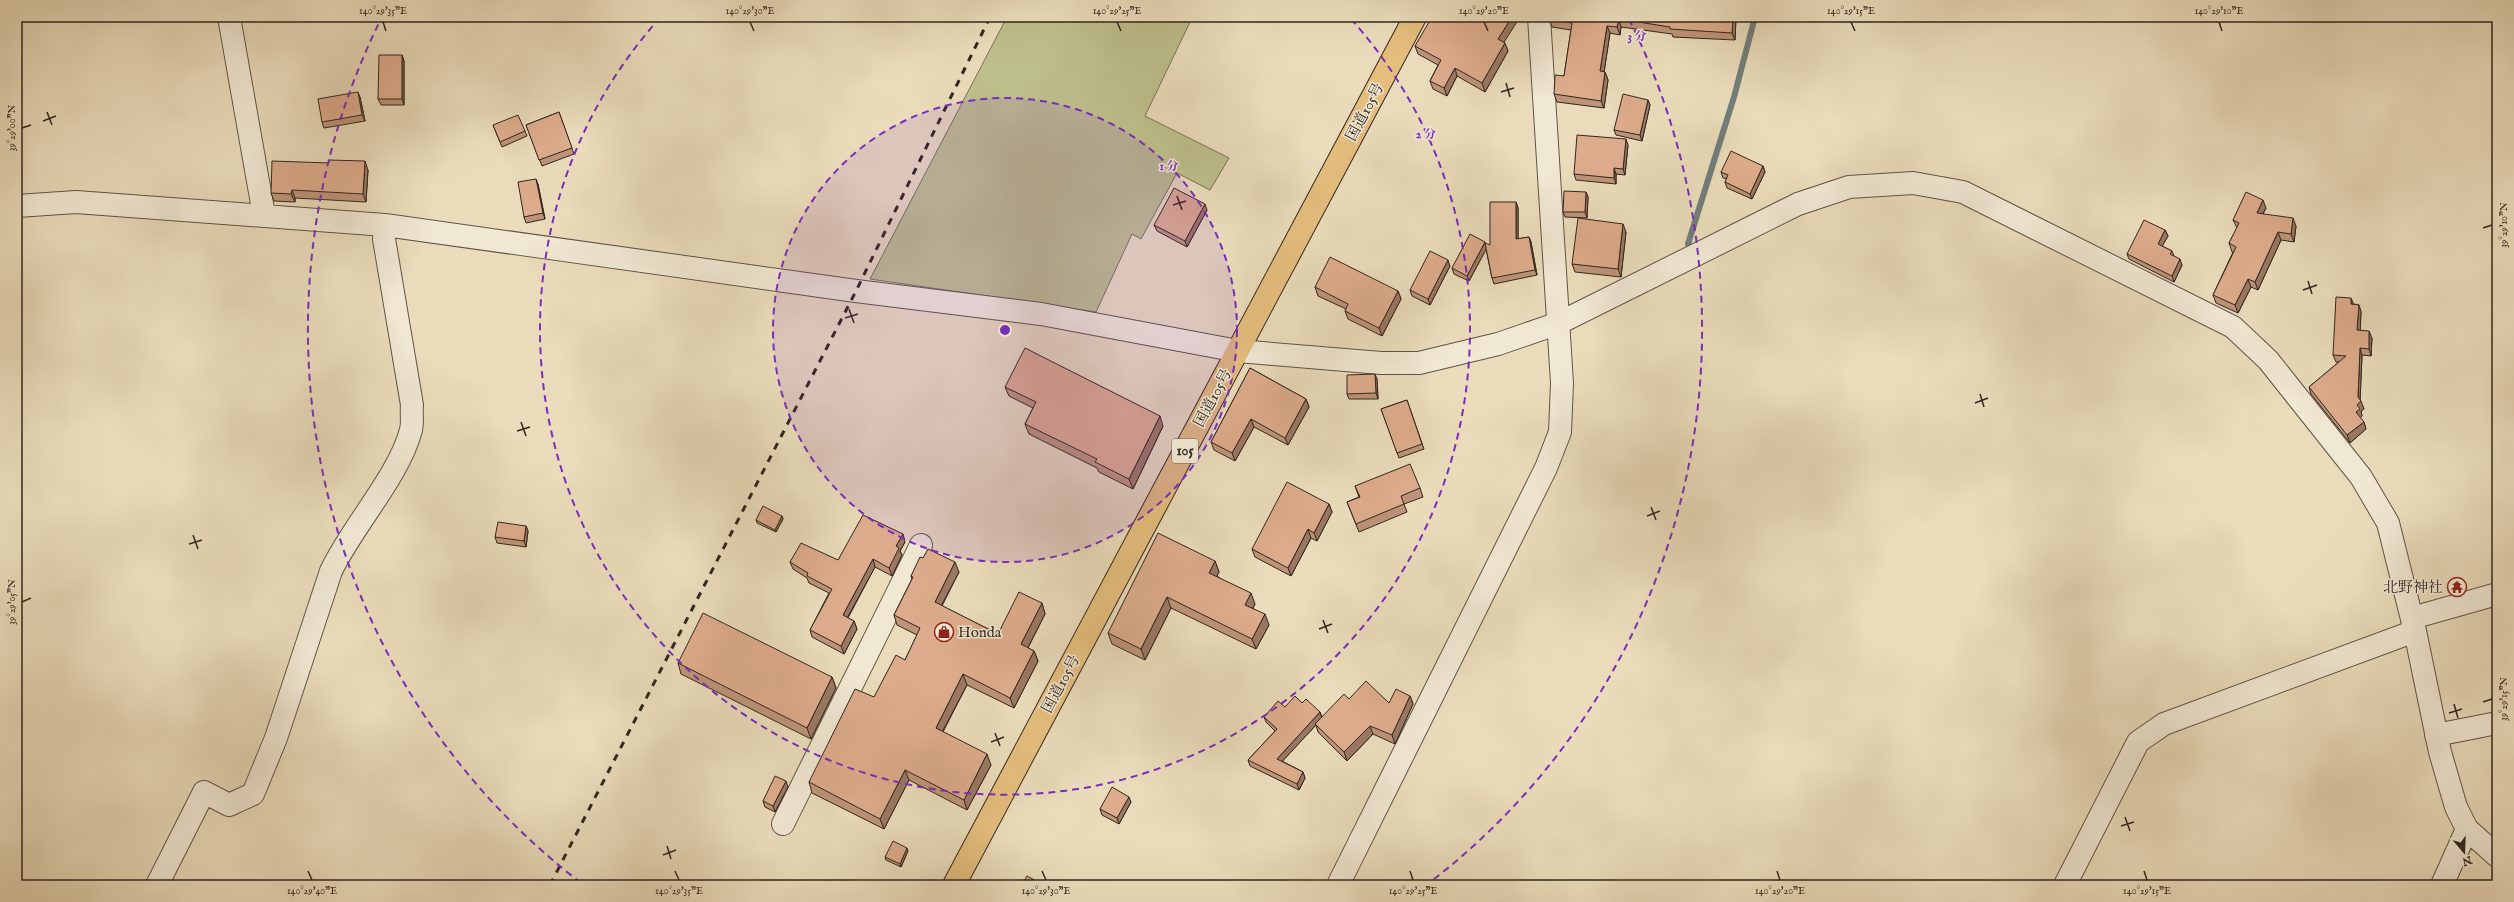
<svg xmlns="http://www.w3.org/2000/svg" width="2514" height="902" viewBox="0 0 2514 902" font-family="'IM FELL English','Noto Serif JP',serif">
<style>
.green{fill:#bdbf8c;stroke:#777256}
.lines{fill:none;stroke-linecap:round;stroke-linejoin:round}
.stream{stroke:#717e7c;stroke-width:6}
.minor-casing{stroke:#5f5446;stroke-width:24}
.highway-casing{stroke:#31261f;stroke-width:24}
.minor{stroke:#f1e8d3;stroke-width:22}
.highway{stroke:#e5be7e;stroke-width:22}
.rail{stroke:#31261f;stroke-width:3;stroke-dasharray:7 7;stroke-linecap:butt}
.wall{fill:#be9478;stroke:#31261f}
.shaded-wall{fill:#9b7862;stroke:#31261f}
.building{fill:#ddac8c;stroke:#31261f}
.ticks{fill:none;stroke:#31261f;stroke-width:1.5}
.ring{fill:none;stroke:#7b2cbf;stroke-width:2;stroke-dasharray:7 5}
.labels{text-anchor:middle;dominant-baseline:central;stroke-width:3;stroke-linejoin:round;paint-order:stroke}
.shield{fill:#f1e8d3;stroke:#6b6055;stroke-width:1}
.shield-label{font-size:14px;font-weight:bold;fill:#31261f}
.street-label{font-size:15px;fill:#31261f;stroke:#f1e8d3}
.poi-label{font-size:15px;fill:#31261f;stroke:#f1e8d3;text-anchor:end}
.centre{fill:#7b2cbf;stroke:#f1e8d3;stroke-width:2}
.ring-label{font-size:12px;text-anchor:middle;font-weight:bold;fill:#7b2cbf;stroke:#f1e8d3;stroke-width:3;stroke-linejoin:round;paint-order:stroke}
.neatline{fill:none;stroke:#31261f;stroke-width:1.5}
.ticks-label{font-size:10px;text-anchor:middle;fill:#31261f}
</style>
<rect width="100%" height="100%" fill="#eadcbb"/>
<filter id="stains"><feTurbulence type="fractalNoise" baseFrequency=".005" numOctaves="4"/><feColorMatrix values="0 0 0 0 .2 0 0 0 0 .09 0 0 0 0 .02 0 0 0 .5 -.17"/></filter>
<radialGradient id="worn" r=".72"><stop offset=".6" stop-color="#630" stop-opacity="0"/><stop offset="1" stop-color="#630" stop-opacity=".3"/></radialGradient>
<path class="green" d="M 1007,17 L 1188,17 L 1191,20 L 1145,116 L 1229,158 L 1210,190 L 1177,173 L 1141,239 L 1132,234 L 1096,312 L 870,279 Z"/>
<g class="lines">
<path class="stream" d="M 1688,244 L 1734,97 L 1755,17"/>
<g class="minor-casing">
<path id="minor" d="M 229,17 L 264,215
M 17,206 L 76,202 L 385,225 L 856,291 L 1041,314 L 1238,351 L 1381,363 L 1419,363 L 1498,344 L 1559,323 L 1798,204 L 1849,187 L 1913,183 L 1963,192 L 2233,327 L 2268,360 L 2361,477 L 2388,523 L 2415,631 L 2440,752 L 2456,807 L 2467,829 L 2497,856
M 2412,618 L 2497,594
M 2436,735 L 2497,723
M 783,824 L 921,545
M 157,885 L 204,792 L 229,805 L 253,794 L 276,738 L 331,571 C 353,525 399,476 411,430 C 413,422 411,413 412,405 L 384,239 L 385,225
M 1338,885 L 1546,468 L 1560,432 L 1562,383 L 1539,17
M 2065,885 L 2138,742 L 2164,724 L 2415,631
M 2442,885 L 2467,829"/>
</g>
<g class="highway-casing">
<path id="highway" d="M 954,885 L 1415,17"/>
</g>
<use href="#minor" class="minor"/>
<use href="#highway" class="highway"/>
<path class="rail" d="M 550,885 L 856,291 L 990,17"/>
</g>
<path class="wall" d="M 1550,17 L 1736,17 L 1735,40 L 1673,37 L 1672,34 L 1621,27 L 1620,35 L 1610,33 L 1604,72 L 1605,72 L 1608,80 L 1604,108 L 1557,102 L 1554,94 L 1564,76 L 1571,30 L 1552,27 L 1549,19 Z
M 1504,42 L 1508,51 L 1485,92 L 1457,76 L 1447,96 L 1433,89 L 1430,81 L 1438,65 L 1418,54 L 1415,46 Z
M 402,55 L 404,61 L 404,105 L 381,105 L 378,99 Z
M 360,97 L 365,121 L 324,128 L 322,122 Z
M 1648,100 L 1650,105 L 1642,141 L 1616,135 L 1614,130 Z
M 559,112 L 574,154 L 542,166 L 526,125 Z
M 493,125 L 525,131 L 527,136 L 502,147 Z
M 1628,145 L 1625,175 L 1616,174 L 1616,184 L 1576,180 L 1574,174 Z
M 329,163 L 368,170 L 366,202 L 295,198 L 295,202 L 274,201 L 271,193 Z
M 1763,166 L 1765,172 L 1752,199 L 1727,188 L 1725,182 L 1727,179 L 1723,178 L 1721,172 Z
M 538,184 L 545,219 L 526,223 L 524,217 Z
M 1586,192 L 1588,197 L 1587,218 L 1565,217 L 1563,212 Z
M 1516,202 L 1518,208 L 1518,239 L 1529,237 L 1531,242 L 1537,275 L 1494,284 L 1492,278 L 1486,249 L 1469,281 L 1454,274 L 1452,268 L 1490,245 Z
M 2266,208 L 2263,214 L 2296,226 L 2294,242 L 2281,240 L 2258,290 L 2251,287 L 2238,313 L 2216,303 L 2213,295 L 2233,252 L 2232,252 L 2229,243 L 2237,228 L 2233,220 Z
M 1207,210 L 1187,247 L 1157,231 L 1154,225 Z
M 2165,230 L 2168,236 L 2162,246 L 2172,251 L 2174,256 L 2182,265 L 2174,282 L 2129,259 L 2127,254 Z
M 1626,232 L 1621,277 L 1575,272 L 1572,264 Z
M 1450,266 L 1430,305 L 1412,296 L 1410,290 Z
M 1315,287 L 1398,291 L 1401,299 L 1382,336 L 1348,319 L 1345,311 L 1346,309 L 1318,296 Z
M 2354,304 L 2359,305 L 2361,312 L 2360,330 L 2372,338 L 2371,356 L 2362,355 L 2360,401 L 2364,409 L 2361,411 L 2362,416 L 2360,418 L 2364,422 L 2366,429 L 2350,443 L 2311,394 L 2309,387 L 2339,362 L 2336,362 L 2333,355 Z
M 1250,368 L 1306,399 L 1309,407 L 1288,445 L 1254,427 L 1235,461 L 1214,450 L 1211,442 Z
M 1377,379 L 1378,399 L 1349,399 L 1347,394 Z
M 1005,387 L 1163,426 L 1133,489 L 1099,472 L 1097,468 L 1029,434 L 1025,424 L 1033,408 L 1009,396 Z
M 1407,400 L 1424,449 L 1399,458 L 1381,409 Z
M 1355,486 L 1420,488 L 1423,497 L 1404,504 L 1407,512 L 1359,532 L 1347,502 L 1359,497 Z
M 1329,504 L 1332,512 L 1317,541 L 1311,538 L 1291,576 L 1255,557 L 1252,549 Z
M 782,516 L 783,519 L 776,532 L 757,523 L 756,520 Z
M 526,526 L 528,531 L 526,547 L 497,543 L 495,537 Z
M 905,542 L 900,551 L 902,555 L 892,576 L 875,567 L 848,618 L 854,621 L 857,629 L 844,654 L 812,637 L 810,630 L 829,593 L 809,583 L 807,578 L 793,569 L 790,562 L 838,560 Z
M 923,558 L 959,572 L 942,606 L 998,634 L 1042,603 L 1045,614 L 1028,648 L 1034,651 L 1038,661 L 1014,708 L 967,685 L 943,732 L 991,765 L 967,810 L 909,780 L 884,829 L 812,793 L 809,782 L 874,697 L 905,660 L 917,635 L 897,625 L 894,615 L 912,579 L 911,576 Z
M 1215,561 L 1219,572 L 1217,576 L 1255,604 L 1253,608 L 1269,625 L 1256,649 L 1171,608 L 1145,660 L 1112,644 L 1108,633 Z
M 678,663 L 832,677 L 836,688 L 811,739 L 681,674 Z
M 1410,696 L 1413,704 L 1395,744 L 1373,734 L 1347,761 L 1318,732 L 1316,725 L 1282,761 L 1303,772 L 1305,778 L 1299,790 L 1250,766 L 1248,760 L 1275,731 L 1266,722 L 1264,717 L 1285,707 L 1302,703 L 1320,712 L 1322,717 L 1349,699 L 1389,703 Z
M 788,787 L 775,812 L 765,807 L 763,801 Z
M 1131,802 L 1119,824 L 1102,815 L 1100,809 Z
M 908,851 L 901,867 L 886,860 L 885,857 Z"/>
<path class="shaded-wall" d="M 1512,17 L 1520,17 L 1501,47 L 1498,39 Z
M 1733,17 L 1736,17 L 1735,40 L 1732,33 Z
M 1619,19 L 1621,27 L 1620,35 L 1617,27 Z
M 1607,26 L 1610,33 L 1603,79 L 1600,71 Z
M 1505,43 L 1508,51 L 1485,92 L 1482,83 Z
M 402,55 L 404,61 L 404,105 L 402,99 Z
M 1455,68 L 1457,76 L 1447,96 L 1444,88 Z
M 1605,72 L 1608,80 L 1604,108 L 1601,101 Z
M 358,92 L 360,97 L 365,121 L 362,115 Z
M 1648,100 L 1650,105 L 1642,141 L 1640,135 Z
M 1626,139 L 1628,145 L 1625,175 L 1623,169 Z
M 365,161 L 368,170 L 366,202 L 363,194 Z
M 1763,166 L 1765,172 L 1752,199 L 1750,194 Z
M 1614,168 L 1616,174 L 1616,184 L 1614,178 Z
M 536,179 L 538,184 L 545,219 L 543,213 Z
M 292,190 L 295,198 L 295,202 L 291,194 Z
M 1586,192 L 1588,197 L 1587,218 L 1585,212 Z
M 2263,200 L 2266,208 L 2259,221 L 2257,213 Z
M 1516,202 L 1518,208 L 1518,245 L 1516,239 Z
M 1205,204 L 1207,210 L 1187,247 L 1185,241 Z
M 2293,218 L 2296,226 L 2294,242 L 2291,234 Z
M 1623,224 L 1626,232 L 1621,277 L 1618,269 Z
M 2165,230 L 2168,236 L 2160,250 L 2158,244 Z
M 2278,232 L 2281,240 L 2258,290 L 2255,282 Z
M 1529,237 L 1531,242 L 1537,275 L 1535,270 Z
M 1485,242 L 1487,248 L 1469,281 L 1467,276 Z
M 2180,259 L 2182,265 L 2174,282 L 2172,276 Z
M 1448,260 L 1450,266 L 1430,305 L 1428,299 Z
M 2248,279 L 2251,287 L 2238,313 L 2235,305 Z
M 1398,291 L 1401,299 L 1382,336 L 1379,328 Z
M 2351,298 L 2354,305 L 2351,304 Z
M 2359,305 L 2361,312 L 2360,338 L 2357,330 Z
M 2369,331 L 2372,338 L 2371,356 L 2369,349 Z
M 2360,348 L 2362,355 L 2360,402 L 2361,401 L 2364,409 L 2361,411 L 2362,416 L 2358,420 L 2356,412 L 2358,397 Z
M 1375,374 L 1377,379 L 1378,399 L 1376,393 Z
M 1306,399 L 1309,407 L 1288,445 L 1285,438 Z
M 1160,416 L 1163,426 L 1133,489 L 1129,479 Z
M 1251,419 L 1254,427 L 1235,461 L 1232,453 Z
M 2364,422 L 2366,429 L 2350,443 L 2347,435 Z
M 1329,504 L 1332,512 L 1317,541 L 1314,533 Z
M 782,516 L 783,519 L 776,532 L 775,530 Z
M 526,526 L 528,531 L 526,547 L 524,541 Z
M 1308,529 L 1311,538 L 1291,576 L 1288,568 Z
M 903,534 L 905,542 L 900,551 L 902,555 L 892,576 L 889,568 L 896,546 Z
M 873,559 L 875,567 L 845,622 L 843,615 Z
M 1215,561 L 1219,572 L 1213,583 L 1209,573 Z
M 955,562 L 959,572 L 938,612 L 935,602 Z
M 1251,593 L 1255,604 L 1249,615 L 1245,605 Z
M 1167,597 L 1171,608 L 1145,660 L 1141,649 Z
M 1042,603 L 1045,614 L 1024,655 L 1021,644 Z
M 1265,614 L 1269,625 L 1256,649 L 1252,639 Z
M 854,621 L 857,629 L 844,654 L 841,646 Z
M 1034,651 L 1038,661 L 1014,708 L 1010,698 Z
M 963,674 L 967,685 L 939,738 L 936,728 Z
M 832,677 L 836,688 L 811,739 L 807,728 Z
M 1410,696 L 1413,704 L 1395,744 L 1392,735 Z
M 1320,712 L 1322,718 L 1315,724 L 1316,725 L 1280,764 L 1277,759 Z
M 1370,726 L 1373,734 L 1347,761 L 1344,752 Z
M 987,754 L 991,765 L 967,810 L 964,800 Z
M 905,770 L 909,780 L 884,829 L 880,819 Z
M 1303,772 L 1305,778 L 1299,790 L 1297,784 Z
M 786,781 L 788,787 L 775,812 L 773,806 Z
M 1129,797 L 1131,802 L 1119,824 L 1117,818 Z
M 907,848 L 908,851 L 901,867 L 900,864 Z"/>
<path class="building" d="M 1432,17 L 1512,17 L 1498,39 L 1505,43 L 1482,83 L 1455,68 L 1444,88 L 1430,81 L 1441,60 L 1415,46 Z
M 1550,17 L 1733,17 L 1732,33 L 1670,29 L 1670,27 L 1619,19 L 1617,27 L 1607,26 L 1600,71 L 1605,72 L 1601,101 L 1554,94 L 1555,75 L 1564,76 L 1572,23 L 1549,19 Z
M 379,55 L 402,55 L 402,99 L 378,99 Z
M 358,92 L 362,115 L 322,122 L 318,99 Z
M 1623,94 L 1648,100 L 1640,135 L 1614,130 Z
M 559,112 L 572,148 L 539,160 L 526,125 Z
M 518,115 L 525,131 L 500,142 L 493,125 Z
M 1577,135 L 1626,139 L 1623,169 L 1614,168 L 1614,178 L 1574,174 Z
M 1731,151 L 1763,166 L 1750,194 L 1725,182 L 1728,175 L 1721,172 Z
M 329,160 L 365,161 L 363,194 L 292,190 L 291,194 L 271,193 L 272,161 L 329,163 Z
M 536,179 L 543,213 L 524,217 L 518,182 Z
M 1174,188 L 1205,204 L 1185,241 L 1154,225 Z
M 1564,191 L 1586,192 L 1585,212 L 1563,212 Z
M 2246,192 L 2263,200 L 2257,213 L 2293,218 L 2291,234 L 2278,232 L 2255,282 L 2248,279 L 2235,305 L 2213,295 L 2236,247 L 2229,243 L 2239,223 L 2233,220 Z
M 1490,202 L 1516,202 L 1516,239 L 1529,237 L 1535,270 L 1492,278 L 1485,243 L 1490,245 Z
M 1578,218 L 1623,224 L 1618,269 L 1572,264 Z
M 2144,220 L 2165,230 L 2158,244 L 2172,251 L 2170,254 L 2180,259 L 2172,276 L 2127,254 Z
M 1470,234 L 1485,242 L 1467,276 L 1452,268 Z
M 1430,251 L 1448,260 L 1428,299 L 1410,290 Z
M 1330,257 L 1398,291 L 1379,328 L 1345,311 L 1348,304 L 1315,287 Z
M 2336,297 L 2351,298 L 2351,304 L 2359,305 L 2357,330 L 2369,331 L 2369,349 L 2360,348 L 2358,397 L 2361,401 L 2357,405 L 2360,409 L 2356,412 L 2364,422 L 2347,435 L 2309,387 L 2346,356 L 2333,355 Z
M 1025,348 L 1160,416 L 1129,479 L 1095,462 L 1097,459 L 1025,424 L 1036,402 L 1005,387 Z
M 1250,368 L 1306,399 L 1285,438 L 1251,419 L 1232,453 L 1211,442 Z
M 1375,374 L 1376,393 L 1347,394 L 1347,375 Z
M 1407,400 L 1422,444 L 1397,453 L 1381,409 Z
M 1410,464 L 1420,488 L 1401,496 L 1404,504 L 1356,524 L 1347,502 L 1360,497 L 1355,486 Z
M 1287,482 L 1329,504 L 1314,533 L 1308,529 L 1288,568 L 1252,549 Z
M 763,506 L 782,516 L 775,530 L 756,520 Z
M 863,515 L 903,534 L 896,546 L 899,548 L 889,568 L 873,559 L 843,615 L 854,621 L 841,646 L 810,630 L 832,589 L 807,576 L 808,573 L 790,562 L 801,543 L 838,560 Z
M 498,522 L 526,526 L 524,541 L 495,537 Z
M 1158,533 L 1215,561 L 1209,573 L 1251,593 L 1245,605 L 1265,614 L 1252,639 L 1167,597 L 1141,649 L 1108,633 Z
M 928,549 L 955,562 L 935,602 L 998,634 L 1019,592 L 1042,603 L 1021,644 L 1034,651 L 1010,698 L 963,674 L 936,728 L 987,754 L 964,800 L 905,770 L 880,819 L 809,782 L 855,689 L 874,697 L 896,655 L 905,660 L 920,628 L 894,615 L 913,577 L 911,576 L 920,557 L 923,558 Z
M 703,613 L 832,677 L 807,728 L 678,663 Z
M 1366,681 L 1389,703 L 1396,689 L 1410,696 L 1392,735 L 1370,726 L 1344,752 L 1315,724 L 1344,694 L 1349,699 Z
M 1295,696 L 1302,703 L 1306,699 L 1320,712 L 1277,759 L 1303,772 L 1297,784 L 1248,760 L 1277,729 L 1264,717 L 1278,701 L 1285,707 Z
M 775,776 L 786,781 L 773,806 L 763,801 Z
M 1112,787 L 1129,797 L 1117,818 L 1100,809 Z
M 893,841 L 907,848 L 900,864 L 885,857 Z
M 1027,876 L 1044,885 L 1022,885 Z"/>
<path class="ticks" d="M 383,22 L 386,31M 750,22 L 754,31M 1117,22 L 1121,31M 1484,22 L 1488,31M 1851,22 L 1855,31M 2219,22 L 2222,31M 1506,83 L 1510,97M 1501,92 L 1514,88M 47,112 L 52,125M 43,121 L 56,116M 22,128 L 31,125M 1177,196 L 1182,210M 1173,205 L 1186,201M 2483,228 L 2492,225M 2308,281 L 2312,294M 2303,290 L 2317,285M 849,309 L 854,323M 845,318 L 858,314M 1980,394 L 1984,407M 1975,403 L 1988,398M 521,422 L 526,436M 517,431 L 530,427M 1651,507 L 1656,520M 1647,516 L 1660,511M 193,535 L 198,549M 189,544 L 202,540M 22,602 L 31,598M 1323,620 L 1328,633M 1319,629 L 1332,624M 2483,702 L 2492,699M 2454,704 L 2458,718M 2449,713 L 2462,709M 995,733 L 1000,746M 991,742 L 1004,737M 2125,817 L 2130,831M 2121,826 L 2134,822M 667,846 L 671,859M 663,855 L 676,850M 308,871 L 312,880M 675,871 L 679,880M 1042,871 L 1046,880M 1410,871 L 1413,880M 1777,871 L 1780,880M 2144,871 L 2147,880"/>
<circle cx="1005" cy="330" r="232" fill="#7b2cbf" fill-opacity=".12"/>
<g class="ring">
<circle cx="1005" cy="330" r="232"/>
<path d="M1351 19A465 465 0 1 1 659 19"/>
<path d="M581 883A697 697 0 0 1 381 19M1629 19A697 697 0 0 1 1429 883"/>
</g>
<defs>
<g id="temple-ring" transform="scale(1)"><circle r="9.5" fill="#f1e8d3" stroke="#8f2418" stroke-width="1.5"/><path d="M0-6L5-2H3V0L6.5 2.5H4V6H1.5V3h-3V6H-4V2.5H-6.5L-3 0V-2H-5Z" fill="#8f2418"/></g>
<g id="shop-ring" transform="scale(1)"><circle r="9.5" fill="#f1e8d3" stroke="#8f2418" stroke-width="1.5"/><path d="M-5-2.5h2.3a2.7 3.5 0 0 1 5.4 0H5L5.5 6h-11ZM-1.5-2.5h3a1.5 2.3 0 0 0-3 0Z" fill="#8f2418"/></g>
</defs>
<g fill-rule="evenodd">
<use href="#temple-ring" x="2457" y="587"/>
<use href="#shop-ring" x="944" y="632"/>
</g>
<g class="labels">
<rect class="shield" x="1172" y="439" width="26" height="24" rx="3"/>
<g class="shield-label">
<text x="1185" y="451">105</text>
</g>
<g class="street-label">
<text transform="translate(1365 112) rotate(-62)">国道105号</text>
<text transform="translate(1213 398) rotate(-62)">国道105号</text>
<text transform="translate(1061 684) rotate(-62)">国道105号</text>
</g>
<g class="poi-label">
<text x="2443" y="587">北野神社</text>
<text x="958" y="632" text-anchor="start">Honda</text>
</g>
</g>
<circle cx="1005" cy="330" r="6" class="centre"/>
<g class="ring-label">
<text x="1637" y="40">3 分</text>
<text x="1426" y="138">2 分</text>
<text x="1169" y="170">1 分</text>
</g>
<rect width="2514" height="902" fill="none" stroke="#eadcbb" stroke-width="44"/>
<g transform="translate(2464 852) rotate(161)" stroke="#f1e8d3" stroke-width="3" paint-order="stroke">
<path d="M0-3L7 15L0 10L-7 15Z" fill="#31261f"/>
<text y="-6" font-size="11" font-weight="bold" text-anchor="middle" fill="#31261f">N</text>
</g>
<rect x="22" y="22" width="2470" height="858" class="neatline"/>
<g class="ticks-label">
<text x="383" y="14">140°29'35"E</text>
<text x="750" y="14">140°29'30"E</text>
<text x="1117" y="14">140°29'25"E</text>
<text x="1484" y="14">140°29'20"E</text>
<text x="1851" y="14">140°29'15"E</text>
<text x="2219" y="14">140°29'10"E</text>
<text transform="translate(11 128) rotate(-90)" y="4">39°29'00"N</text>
<text transform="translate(2503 225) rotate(-90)" y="4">39°29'10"N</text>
<text transform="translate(11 602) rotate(-90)" y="4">39°29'05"N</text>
<text transform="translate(2503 699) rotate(-90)" y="4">39°29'15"N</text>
<text x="312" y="894">140°29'40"E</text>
<text x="679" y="894">140°29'35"E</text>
<text x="1046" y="894">140°29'30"E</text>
<text x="1413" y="894">140°29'25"E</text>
<text x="1780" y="894">140°29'20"E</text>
<text x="2147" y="894">140°29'15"E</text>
</g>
<rect width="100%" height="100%" filter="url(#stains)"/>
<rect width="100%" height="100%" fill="url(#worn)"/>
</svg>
